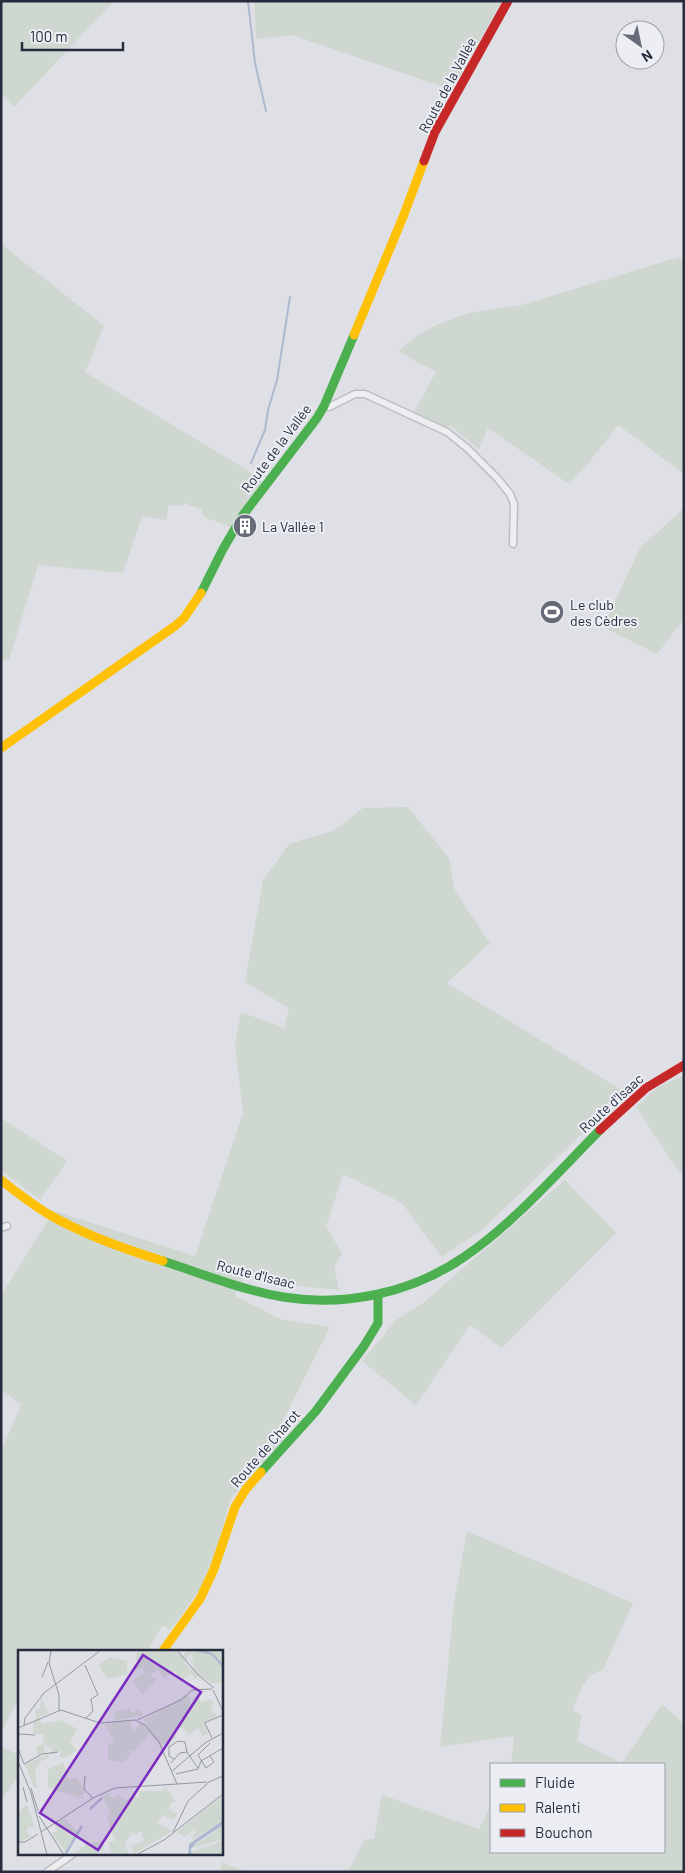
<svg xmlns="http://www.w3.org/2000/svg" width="685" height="1873" viewBox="0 0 685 1873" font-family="Barlow,sans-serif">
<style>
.green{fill:#ced7d0}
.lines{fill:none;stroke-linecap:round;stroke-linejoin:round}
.stream{stroke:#adb9d0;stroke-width:2}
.street-casing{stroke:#bdbec3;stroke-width:9}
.street{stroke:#eeeef1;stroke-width:6}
.fast{stroke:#4caf50;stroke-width:9}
.slow{stroke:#ffc107;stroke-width:9}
.jam{stroke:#c62828;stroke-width:9}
.labels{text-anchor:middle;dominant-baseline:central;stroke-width:4;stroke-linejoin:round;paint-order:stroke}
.street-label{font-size:14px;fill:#262c3d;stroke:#eceef4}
.poi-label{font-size:14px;fill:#262c3d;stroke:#eceef4;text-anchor:start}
.inset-river{fill:none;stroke:#adb9d0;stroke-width:2.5}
.inset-road{fill:none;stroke:#9598a2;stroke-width:1}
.view{fill:#7b2cbf;fill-opacity:0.15;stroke:#7b2cbf;stroke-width:2.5}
.inset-edge{fill:none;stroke:#262c3d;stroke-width:2.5}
</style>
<rect width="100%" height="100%" fill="#dfe0e5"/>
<path class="green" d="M 1,1 L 114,1 L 14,107 L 1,93 Z
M 254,1 L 502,1 L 452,90 L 292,35 L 256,39 Z
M 1,244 L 104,326 L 85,372 L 242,467 L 263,482 L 231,527 L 204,517 L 201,509 L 184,503 L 182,506 L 169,505 L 166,520 L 142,516 L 123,573 L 38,565 L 9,660 L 1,659 Z
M 679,257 L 684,262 L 684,474 L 618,425 L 587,465 L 569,484 L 488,428 L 479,449 L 449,425 L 446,428 L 414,412 L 436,372 L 398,351 L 420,334 L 438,324 L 469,313 L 522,305 Z
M 683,509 L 684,619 L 657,654 L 603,627 L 640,548 Z
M 408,807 L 449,858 L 455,891 L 490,943 L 447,983 L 625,1092 L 483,1229 L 442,1257 L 402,1203 L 343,1174 L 326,1227 L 342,1253 L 334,1268 L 339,1290 L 266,1283 L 244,1275 L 235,1296 L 280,1319 L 330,1327 L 279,1428 L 286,1437 L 231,1498 L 217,1549 L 199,1591 L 170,1630 L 163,1625 L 147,1652 L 19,1652 L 19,1704 L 16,1703 L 1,1733 L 1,1452 L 21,1405 L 1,1389 L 1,1295 L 54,1211 L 195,1256 L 243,1113 L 235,1044 L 241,1012 L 284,1028 L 289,1008 L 245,982 L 263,880 L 289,844 L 333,831 L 363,808 Z
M 684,1075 L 684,1171 L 679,1172 L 636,1107 L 655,1089 Z
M 1,1118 L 67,1161 L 40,1200 L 1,1170 Z
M 565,1180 L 616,1233 L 502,1348 L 470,1325 L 416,1405 L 362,1361 L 396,1320 L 423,1303 Z
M 467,1531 L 633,1603 L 603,1670 C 585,1673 577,1696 573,1711 L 582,1715 L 577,1741 L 622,1763 L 662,1704 L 684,1724 L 684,1769 L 682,1772 L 684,1773 L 684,1872 L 348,1872 L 364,1841 L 374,1838 L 382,1795 L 479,1829 L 491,1805 L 491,1852 L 664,1852 L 664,1764 L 511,1764 L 514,1736 L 440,1747 L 454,1602 Z
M 1,1747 L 19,1755 L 19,1776 L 1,1799 Z
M 222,1862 L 246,1872 L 220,1872 Z"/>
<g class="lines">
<path class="stream" d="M 248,1 L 255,63 L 266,111
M 251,463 L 265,430 L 268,410 L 277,380 L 290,297"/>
<g class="street-casing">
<path id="street" d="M 324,406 L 329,407 L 355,394 L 365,394 L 447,432 L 467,448 L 497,478 L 510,494 L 514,504 L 513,544
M 1,1228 L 7,1226
M 47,1872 L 73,1854"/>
</g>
<use href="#street" class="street"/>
<path class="fast" d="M 201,593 L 223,549 L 243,515 L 317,418 L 324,406 L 354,335
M 163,1261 C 203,1274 242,1290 283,1297 C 345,1307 412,1293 464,1257 C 512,1225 559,1171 600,1130
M 261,1472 L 316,1411 L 364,1346 L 378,1323 L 378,1294"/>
<path class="slow" d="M 354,335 L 403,217 L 424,161
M 1,748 L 175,626 L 184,618 L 201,593
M 1,1180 C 16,1192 32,1204 48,1214 C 84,1235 124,1249 163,1261
M 162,1652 L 200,1599 L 214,1569 L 235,1507 L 246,1489 L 261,1472"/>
<path class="jam" d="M 424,161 L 435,132 L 508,1
M 600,1130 L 646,1088 L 684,1065"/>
</g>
<defs>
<g id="building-disc" transform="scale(1.25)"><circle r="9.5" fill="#676b78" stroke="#eceef4"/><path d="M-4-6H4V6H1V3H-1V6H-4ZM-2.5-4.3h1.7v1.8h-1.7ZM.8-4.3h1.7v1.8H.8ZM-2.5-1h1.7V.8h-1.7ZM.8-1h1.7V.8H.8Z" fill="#fff"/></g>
<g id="stadium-disc" transform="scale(1.25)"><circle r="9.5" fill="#676b78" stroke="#eceef4"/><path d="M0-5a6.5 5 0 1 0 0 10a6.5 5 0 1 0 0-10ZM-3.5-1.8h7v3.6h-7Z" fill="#fff"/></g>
</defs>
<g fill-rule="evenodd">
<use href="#building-disc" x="245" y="526"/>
<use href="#stadium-disc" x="552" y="612"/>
</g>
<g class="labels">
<g class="street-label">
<text transform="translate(447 85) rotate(-62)">Route de la Vallée</text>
<text transform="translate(276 448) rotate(-53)">Route de la Vallée</text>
<text transform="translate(611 1103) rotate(-42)">Route d'Isaac</text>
<text transform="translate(256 1274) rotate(14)">Route d'Isaac</text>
<text transform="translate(265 1448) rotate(-49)">Route de Charot</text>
</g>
<g class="poi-label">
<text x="262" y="526">La Vallée 1</text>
<text x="570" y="604">Le club<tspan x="570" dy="16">des Cèdres</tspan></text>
</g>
</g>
<g transform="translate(18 1650)">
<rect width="205" height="205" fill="#dfe0e5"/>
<path d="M 122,0 L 158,0 L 164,6 L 171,0 L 205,0 L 205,32 L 195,34 L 180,25 L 174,18 L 176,15 L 172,11 L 176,7 L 172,4 L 166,12 L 180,26 L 177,29 L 173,24 L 163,31 L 157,21 L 146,28 L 140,20 L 132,25 L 139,29 L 125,45 L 114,30 L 127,22 L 124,17 L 118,20 L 116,15 L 120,13 L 117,6 ZM 92,7 L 109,11 L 109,24 L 89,29 L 81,15 ZM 171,43 L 172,55 L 176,53 L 174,50 L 180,48 L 183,52 L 192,49 L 196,53 L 193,59 L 199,67 L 186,72 L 190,83 L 185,86 L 180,77 L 171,85 L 164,77 L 155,81 L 158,88 L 142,95 L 132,84 L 115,102 L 111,99 L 113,104 L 106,112 L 90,110 L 90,94 L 96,93 L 87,74 L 112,70 L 115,82 L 122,73 L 131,78 L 125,70 ZM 23,48 L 31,63 L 21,67 L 24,74 L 44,70 L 59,79 L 52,92 L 59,100 L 47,108 L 43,108 L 42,101 L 34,104 L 33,98 L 26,95 L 27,103 L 20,107 L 18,96 L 26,94 L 25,88 L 25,84 L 16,84 L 15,72 L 18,70 L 17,60 L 22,59 ZM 112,59 L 113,63 L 122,59 L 124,66 L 97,70 L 96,62 ZM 30,104 L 31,108 L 24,110 L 17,119 L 19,138 L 16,137 L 7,114 ZM 45,113 L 51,130 L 59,128 L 64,136 L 68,143 L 64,145 L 66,149 L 30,138 L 30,119 ZM 147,137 L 158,152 L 153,152 L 151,159 L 159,164 L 156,170 L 145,165 L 139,172 L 154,181 L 116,204 L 113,196 L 126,190 L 123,181 L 117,185 L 115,181 L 107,194 L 111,205 L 93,205 L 91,192 L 97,191 L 89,167 L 93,164 L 84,145 L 89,143 L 96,149 L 101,145 L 108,150 L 116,144 L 120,148 L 122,141 L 144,141 ZM 205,145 L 205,170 L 174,190 L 178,178 L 166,187 L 159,182 ZM 9,154 L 17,179 L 12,176 L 8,180 L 13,187 L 1,192 L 0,164 ZM 47,168 L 61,183 L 48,202 L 34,184 L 40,180 L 36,174 ZM 205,176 L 205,189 L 174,198 L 176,196 ZM 85,191 L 86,199 L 75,205 L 54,205 L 69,194 ZM 205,191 L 205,205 L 174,205 L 174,202 Z" fill="#ced7d0"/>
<path d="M 194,159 L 205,171 L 205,175 L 178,193 L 173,199 L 174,205 L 170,205 L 171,194 L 204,171 Z" fill="#adb9d0"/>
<path class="inset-river" d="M 179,0 L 194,4 L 205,16M 72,159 L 84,148M 47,205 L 64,176"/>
<path class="inset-road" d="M 33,0 L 31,13 L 41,45 L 41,61M 159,0 L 180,25 L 196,38M 67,15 L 80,45 L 73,49 L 75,61 L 68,68M 24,27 L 30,12M 195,40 L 205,61M 119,70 L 163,50 L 174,40 L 194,39M 186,73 L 205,65M 187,73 L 194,88M 6,75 L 7,68 L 26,43 L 83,0M 0,78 L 43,60 L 82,73 L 117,70 L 127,75 L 141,92 L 159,134 L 189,132M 0,84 L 17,85M 167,92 L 169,102 L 180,118M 0,98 L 6,114 L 24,104 L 40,102M 192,106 L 196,112 L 188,118 L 180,105 L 192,93M 156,109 L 151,106 L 151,97 L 160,91 L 167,92M 0,111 L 13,143 L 29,205M 153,113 L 162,103 L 169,102M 153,122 L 187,93 L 205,83M 158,124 L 180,119 L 183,111 L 205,98M 67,126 L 66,139 L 75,148M 5,137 L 9,152M 13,138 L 20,161M 21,166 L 46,205M 23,182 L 75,148 L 97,138 L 159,134M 155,182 L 170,151 L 191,132 L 205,126M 0,192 L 7,192 L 20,184M 118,205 L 146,190 L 205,144"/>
<path class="view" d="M 125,5 L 183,42 L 80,200 L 22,163 Z"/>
<rect width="205" height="205" class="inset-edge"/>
</g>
<rect width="685" height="1873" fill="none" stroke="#262c3d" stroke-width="5"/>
<rect x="490" y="1763" width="175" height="90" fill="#eceef4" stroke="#9da0ab"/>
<rect x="500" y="1779" width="25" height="8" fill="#4caf50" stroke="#9da0ab"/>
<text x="535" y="1788" font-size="15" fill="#262c3d">Fluide</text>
<rect x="500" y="1804" width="25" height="8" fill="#ffc107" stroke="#9da0ab"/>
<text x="535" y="1813" font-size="15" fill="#262c3d">Ralenti</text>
<rect x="500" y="1829" width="25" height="8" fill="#c62828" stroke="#9da0ab"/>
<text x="535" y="1838" font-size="15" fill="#262c3d">Bouchon</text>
<g transform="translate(640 45) rotate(147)"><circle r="24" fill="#eceef4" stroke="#9da0ab"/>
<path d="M0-4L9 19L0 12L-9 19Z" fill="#676b78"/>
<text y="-8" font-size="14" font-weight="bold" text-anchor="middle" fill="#262c3d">N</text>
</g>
<path d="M22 42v8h101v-8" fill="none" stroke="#262c3d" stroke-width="2.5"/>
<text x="30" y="42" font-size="15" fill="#262c3d" stroke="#eceef4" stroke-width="4" paint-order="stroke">100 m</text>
</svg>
